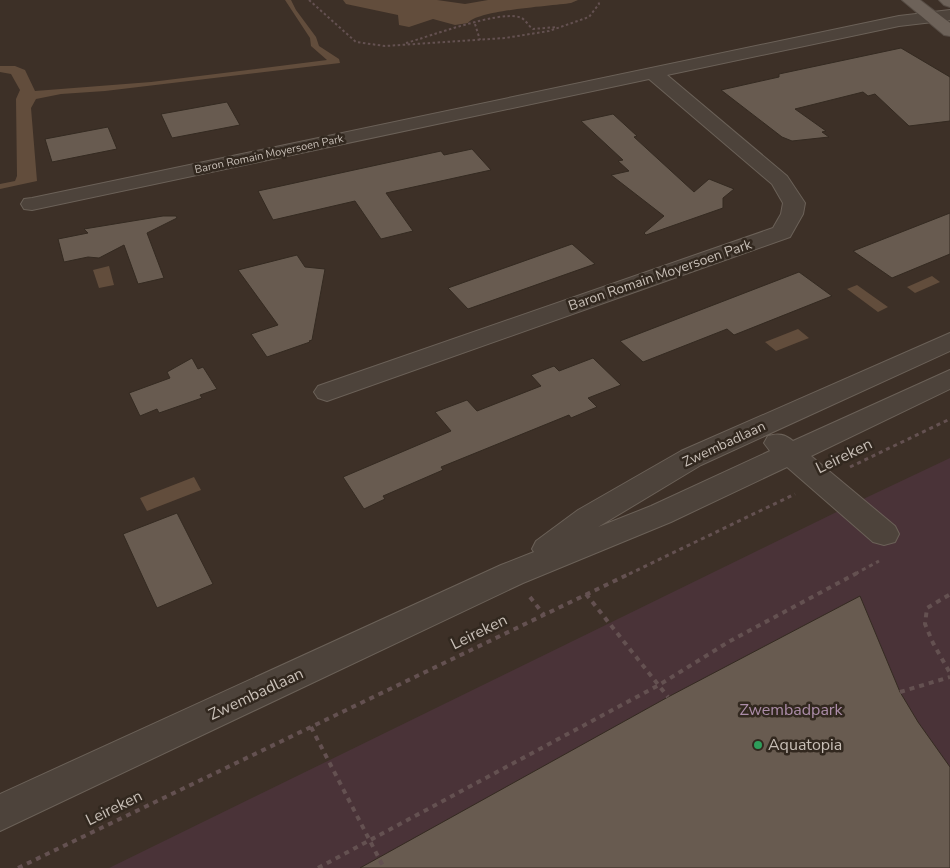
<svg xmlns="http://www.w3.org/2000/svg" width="950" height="868" viewBox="0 0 950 868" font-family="'Nunito Sans',sans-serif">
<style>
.green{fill:#4a3338}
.water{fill:#624d3c}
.building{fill:#685b50;stroke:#342a21}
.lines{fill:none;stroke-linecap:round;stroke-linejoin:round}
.minor-casing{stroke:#6b6158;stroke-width:2}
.major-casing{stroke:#564c44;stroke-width:2}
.path-far2{stroke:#645151;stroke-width:2;stroke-dasharray:2.5 2.5;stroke-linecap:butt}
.path-far1{stroke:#645151;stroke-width:3;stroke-dasharray:4 4;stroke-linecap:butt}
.path{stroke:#645151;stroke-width:4;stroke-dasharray:5 5;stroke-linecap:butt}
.minor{fill:#4d433b;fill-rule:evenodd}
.major{fill:#6d6259;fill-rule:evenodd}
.leisure-dot{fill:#2e9e5b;stroke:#32281f;stroke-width:2}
.labels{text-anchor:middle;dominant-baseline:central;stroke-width:5;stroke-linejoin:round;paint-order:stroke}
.far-street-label{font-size:11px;fill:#c8bfb7;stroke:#32281f}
.street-label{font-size:14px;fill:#c8bfb7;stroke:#32281f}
.near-street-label{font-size:16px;fill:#c8bfb7;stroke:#32281f}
.near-park-label{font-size:16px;fill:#ac8da9;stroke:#32281f}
.near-poi-label{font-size:16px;fill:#c8bfb7;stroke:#32281f;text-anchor:start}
</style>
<rect width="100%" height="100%" fill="#3d3027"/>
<path class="green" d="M 950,458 L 950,868 L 109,868 L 857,502 Z"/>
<path class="water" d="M 285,0 L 291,0 L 296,10 L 316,37 L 319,46 L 339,59 L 340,63 L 105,91 L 61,94 L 36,99 L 31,108 L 37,181 L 0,189 L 0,184 L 15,181 L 17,176 L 16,99 L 20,90 L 11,74 L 0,72 L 0,66 L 15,66 L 25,70 L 35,91 L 151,82 L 327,60 L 311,46 L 310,38 Z
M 343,0 L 437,0 L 465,4 L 488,0 L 578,0 L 571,3 C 552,6 478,10 468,23 L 455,25 L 433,19 L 409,27 L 399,25 L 398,15 L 346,4 Z
M 109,266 L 114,285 L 99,288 L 93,270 Z
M 932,276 L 940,282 L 915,293 L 907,287 Z
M 857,285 L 888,307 L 878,312 L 847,289 Z
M 798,329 L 809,338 L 776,351 L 765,342 Z
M 194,477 L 201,490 L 147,511 L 140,498 Z"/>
<path class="building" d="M 901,48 L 950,77 L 950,121 L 909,126 L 875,94 L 868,96 L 863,92 L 795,109 L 826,131 L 822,132 L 829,137 L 792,141 L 782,137 L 721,90 L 779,77 L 779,74 Z
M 227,102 L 240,125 L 172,138 L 161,114 Z
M 613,114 L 637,136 L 634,137 L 694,192 L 709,179 L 734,189 L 723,198 L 723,208 L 646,235 L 644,233 L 664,216 L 611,175 L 629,171 L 618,161 L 623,160 L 581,121 Z
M 108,127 L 117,149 L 52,162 L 45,139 Z
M 472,149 L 491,170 L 386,193 L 413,231 L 381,239 L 355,201 L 273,220 L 258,191 L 441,151 L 444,155 Z
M 950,213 L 950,254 L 892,278 L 853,251 Z
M 163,216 L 176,216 L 177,218 L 147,233 L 164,278 L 138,284 L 124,245 L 99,258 L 88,257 L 64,262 L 58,239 L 88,233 L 84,229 Z
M 572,244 L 595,264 L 468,309 L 448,288 Z
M 297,255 L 305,267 L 325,269 L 312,340 L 309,341 L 310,342 L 267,357 L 251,334 L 278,325 L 238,270 Z
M 799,272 L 832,296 L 734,335 L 727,329 L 643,362 L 620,341 Z
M 192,358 L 198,369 L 203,367 L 217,389 L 200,395 L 202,398 L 159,413 L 157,409 L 140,416 L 129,393 L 170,378 L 167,372 Z
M 593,358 L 621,385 L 588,398 L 597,407 L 571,418 L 569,415 L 441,467 L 443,470 L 383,496 L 385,499 L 364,509 L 343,477 L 451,431 L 435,412 L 467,400 L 477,411 L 541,386 L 531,375 L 554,366 L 559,371 Z
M 177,513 L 213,584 L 157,608 L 123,534 Z
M 860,596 L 900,692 L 918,722 L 950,767 L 950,868 L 360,868 L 668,697 Z"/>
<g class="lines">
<g class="minor-casing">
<path id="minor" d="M 950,10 L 950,20 L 899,26 L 667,75 L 787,176 L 805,203 L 803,214 L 790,237 L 327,401 L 318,398 L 314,392 L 318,386 L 773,228 L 781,214 L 783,203 L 772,184 L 649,79 L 32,210 L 24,209 L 21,204 L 24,199 L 32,198 L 899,16 Z
M 950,333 L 950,351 L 701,465 L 598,527 L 651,506 L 770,451 L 764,443 L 768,436 C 778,433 785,434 793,441 L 950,370 L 950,389 L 811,456 L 895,526 L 899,534 L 895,542 L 884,545 L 873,542 L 787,467 L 671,522 L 523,583 L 0,831 L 0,794 L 501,565 L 534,552 L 532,549 L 536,541 L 578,510 L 681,451 Z"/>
</g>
<g class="major-casing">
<path id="major" d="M 902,0 L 920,0 L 950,23 L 950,36 L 944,35 Z
M 939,0 L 950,0 L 950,7 L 944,5 Z"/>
</g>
<path class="path-far2" d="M 309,0 L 356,42 L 385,46 L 505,38 L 549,31 L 589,17 L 599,4 L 598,0
M 475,24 L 480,40
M 406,43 C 431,36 497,11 519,17 C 525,18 528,26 533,29 L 557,27"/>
<path class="path-far1" d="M 850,467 L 950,419
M 629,574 L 795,494
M 855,574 L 879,561"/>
<path class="path" d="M 586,594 L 668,697
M 949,595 L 927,608 L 925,624 L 933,643 L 950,673
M 530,597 L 544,615
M 900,692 L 950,677
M 311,727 L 384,868
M 18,868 L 631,573
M 318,868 L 659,685 L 730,641 L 857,573"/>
<use href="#minor" class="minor"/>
<use href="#major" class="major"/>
</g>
<circle class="leisure-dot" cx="758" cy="745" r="5"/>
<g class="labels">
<g class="far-street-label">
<text transform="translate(269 154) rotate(-12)">Baron Romain Moyersoen Park</text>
</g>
<g class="street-label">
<text transform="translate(660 275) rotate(-19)">Baron Romain Moyersoen Park</text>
<text transform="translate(724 444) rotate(-25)">Zwembadlaan</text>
</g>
<g class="near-street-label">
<text transform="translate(844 456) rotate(-26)">Leireken</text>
<text transform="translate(479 632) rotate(-26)">Leireken</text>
<text transform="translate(256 694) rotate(-25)">Zwembadlaan</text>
<text transform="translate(114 808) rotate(-26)">Leireken</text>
</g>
<g class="near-park-label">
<text x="791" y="710">Zwembadpark</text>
</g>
<g class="near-poi-label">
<text x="768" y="745">Aquatopia</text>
</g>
</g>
</svg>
